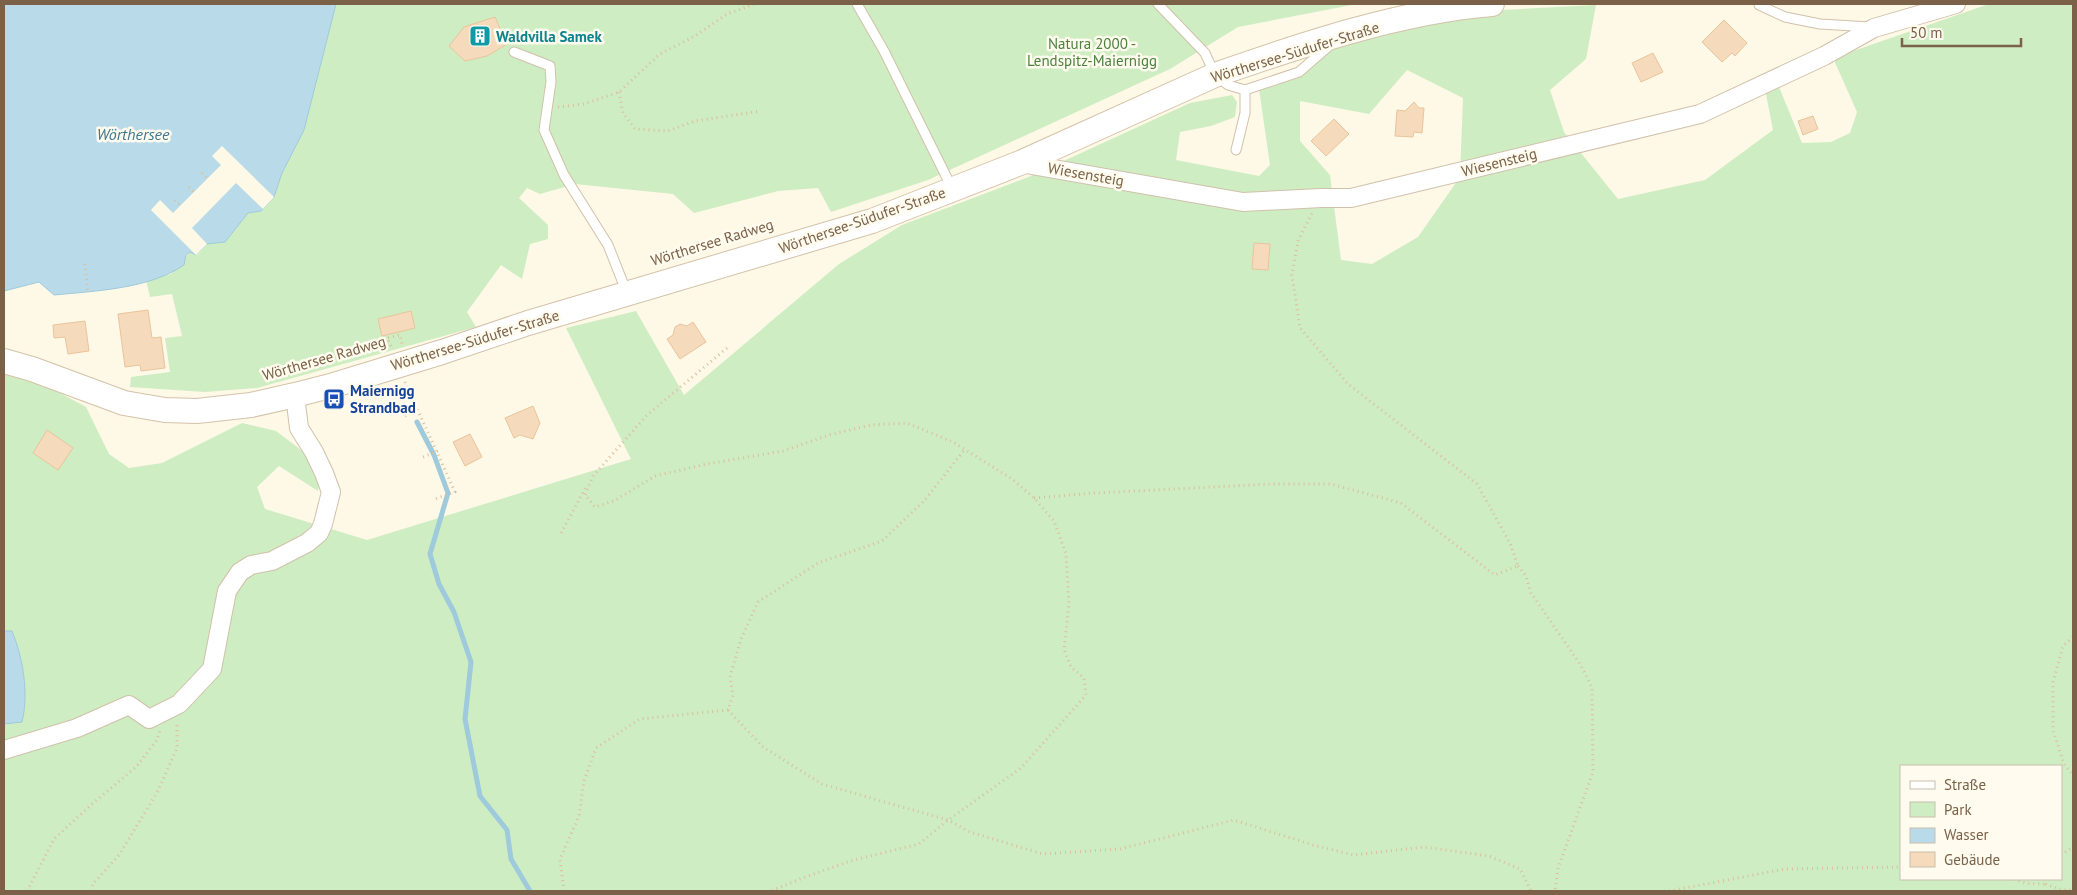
<svg xmlns="http://www.w3.org/2000/svg" width="2077" height="895" viewBox="0 0 2077 895" font-family="'PT Sans',sans-serif">
<style>
.green{fill:#ceedc3;fill-rule:evenodd}
.water{fill:#b9dbe9;stroke:#9ecadc}
.pier{fill:#fef8e6}
.lines{fill:none;stroke-linecap:round;stroke-linejoin:round}
.stream{stroke:#9ecadc;stroke-width:5}
.building{fill:#f5dbbc;stroke:#e9c49b}
.lane-casing{stroke:#d1c1ab;stroke-width:11}
.street-casing{stroke:#d1c1ab;stroke-width:20}
.secondary-casing{stroke:#d4c2a8;stroke-width:26}
.path{stroke:#dbbe9e;stroke-width:3;stroke-dasharray:1 4;stroke-linecap:butt}
.lane{stroke:#fff;stroke-width:9}
.street{stroke:#fff;stroke-width:18}
.secondary{stroke:#fff;stroke-width:24}
.labels{text-anchor:middle;dominant-baseline:central;stroke-width:5;stroke-linejoin:round;paint-order:stroke}
.culture-label{font-size:15px;font-weight:bold;fill:#0d838f;stroke:#fffbee;text-anchor:start}
.park-label{font-size:15px;fill:#4a813f;stroke:#fffbee}
.street-label{font-size:15px;fill:#7a6148;stroke:#fffbee}
.transit-label{font-size:15px;font-weight:bold;fill:#164399;stroke:#fffbee;text-anchor:start}
.water-label{font-size:16px;font-style:italic;fill:#40768f;stroke:#fffbee}
</style>
<rect width="100%" height="100%" fill="#fef8e6"/>
<path class="green" d="M 336,4 L 1357,4 L 1238,27 L 1170,69 L 928,180 L 831,212 L 818,188 L 778,191 L 694,213 L 673,194 L 575,184 L 540,194 L 527,188 L 519,198 L 548,225 L 548,239 L 530,244 L 522,279 L 501,265 L 467,312 L 476,327 L 257,388 L 205,392 L 130,387 L 131,377 L 170,372 L 165,338 L 182,336 L 172,294 L 150,297 L 146,280 L 171,274 L 191,251 L 197,255 L 207,244 L 225,242 L 248,213 L 261,211 L 274,197 L 282,173 L 304,130 Z
M 1989,4 L 2073,4 L 2073,891 L 4,891 L 4,373 L 32,378 L 86,407 L 109,454 L 129,468 L 162,463 L 242,423 L 276,431 L 309,456 L 319,482 L 318,491 L 279,466 L 257,487 L 265,509 L 367,540 L 631,459 L 566,328 L 636,311 L 684,395 L 839,264 L 902,225 L 1031,176 L 1190,103 L 1232,95 L 1237,102 L 1235,117 L 1211,126 L 1180,132 L 1176,160 L 1259,176 L 1270,165 L 1259,89 L 1289,79 L 1341,41 L 1465,12 L 1596,5 L 1586,59 L 1550,90 L 1564,132 L 1618,199 L 1705,180 L 1773,130 L 1765,89 L 1777,82 L 1802,143 L 1831,142 L 1850,133 L 1857,112 L 1833,58 ZM 1407,70 L 1463,98 L 1460,177 L 1418,237 L 1372,264 L 1341,260 L 1330,175 L 1300,141 L 1300,101 L 1369,114 ZM 1901,766 L 2061,766 L 2061,879 L 1901,879 Z"/>
<path class="water" d="M 4,4 L 336,4 L 304,130 L 282,173 L 274,197 L 261,211 L 248,213 L 225,242 L 207,244 L 196,255 L 190,252 L 186,255 L 184,265 C 149,289 95,291 54,295 L 39,282 L 4,291 Z
M 4,631 L 12,631 C 23,658 29,693 22,722 L 4,724 Z"/>
<path class="pier" d="M 222,146 L 274,197 L 263,209 L 236,183 L 192,228 L 207,244 L 196,255 L 151,210 L 160,200 L 173,213 L 221,165 L 212,156 Z"/>
<g class="lines">
<path class="stream" d="M 417,422 L 434,455 L 448,493 L 430,554 L 439,584 L 454,612 L 471,662 L 465,719 L 480,796 L 507,830 L 511,859 L 530,891"/>
</g>
<path class="building" d="M 495,17 L 507,44 L 487,56 L 465,61 L 449,46 L 464,27 Z
M 1724,20 L 1747,43 L 1735,56 L 1732,53 L 1722,62 L 1702,42 Z
M 1653,53 L 1663,72 L 1641,82 L 1632,63 Z
M 1414,102 L 1419,108 L 1424,108 L 1422,133 L 1414,132 L 1413,137 L 1395,136 L 1397,110 L 1405,111 Z
M 1813,116 L 1818,129 L 1803,135 L 1798,121 Z
M 1334,119 L 1349,134 L 1326,156 L 1311,141 Z
M 1254,243 L 1270,244 L 1268,270 L 1252,269 Z
M 148,310 L 152,338 L 161,337 L 165,368 L 141,371 L 140,365 L 125,367 L 118,314 Z
M 411,311 L 415,328 L 382,336 L 378,319 Z
M 85,321 L 89,351 L 68,354 L 65,337 L 54,338 L 53,325 Z
M 693,322 L 706,342 L 680,359 L 667,339 L 673,335 L 675,327 L 680,324 L 687,326 Z
M 533,406 L 540,423 L 533,439 L 520,435 L 514,438 L 505,418 Z
M 47,430 L 73,448 L 58,470 L 33,453 Z
M 470,434 L 482,457 L 465,466 L 453,442 Z"/>
<g class="lines">
<g class="lane-casing">
<path id="lane" d="M 857,4 L 884,51 L 952,188
M 1158,4 L 1205,53 L 1215,75 L 1228,85 L 1245,90 L 1299,72 L 1330,45
M 1759,5 L 1785,17 L 1820,24 L 1870,27
M 514,52 L 550,66 L 551,82 L 544,130 L 564,175 L 608,245 L 627,293
M 1236,150 L 1245,113 L 1245,90"/>
</g>
<g class="street-casing">
<path id="street" d="M 1020,163 L 1243,202 L 1321,198 L 1351,198 L 1700,114 L 1824,56 L 1874,28 L 1956,4
M 4,750 L 77,728 L 129,705 L 149,719 L 179,704 L 212,669 L 227,591 L 240,572 L 251,565 L 272,561 L 307,543 L 319,533 L 323,524 L 331,492 L 324,473 L 314,452 L 299,428 L 295,395"/>
</g>
<g class="secondary-casing">
<path id="secondary" d="M 4,361 L 32,369 L 124,403 L 165,410 L 197,411 L 251,405 L 295,395 L 334,385 L 442,352 L 528,323 L 872,221 L 1020,163 L 1215,75 C 1301,45 1402,11 1492,4"/>
</g>
<path class="path" d="M 619,92 L 623,113 L 635,129 L 668,131 L 695,121 L 761,111
M 558,107 L 584,104 L 619,92 L 660,54 L 695,36 L 727,14 L 755,4
M 202,173 L 207,178
M 189,187 L 194,192
M 175,200 L 180,205
M 85,264 L 88,292
M 391,346 L 387,338 L 400,335 L 402,344
M 727,348 L 647,415 L 593,476 L 585,495 L 595,507 L 614,501 L 655,476 L 707,464 L 783,451 L 829,435 L 871,425 L 907,423 L 953,442 L 1012,479 L 1034,498 L 1054,521 L 1066,554 L 1069,604 L 1064,649 L 1071,667 L 1084,678 L 1086,695 L 1021,768 L 948,820 L 919,844 L 850,861 L 800,879 L 771,891
M 405,382 L 455,492 L 435,499
M 405,416 L 418,410
M 423,457 L 438,451
M 1034,498 L 1094,493 L 1271,484 L 1331,484 L 1401,503 L 1495,575 L 1518,566 L 1510,543 L 1477,484 L 1348,384 L 1300,328 L 1292,275 L 1298,241 L 1312,213
M 561,533 L 586,487
M 1518,566 L 1526,576 L 1531,593 L 1580,664 L 1592,687 L 1593,772 L 1558,868 L 1555,891
M 2073,637 L 2063,646 L 2053,682 L 2053,730 L 2064,764 L 2073,775
M 728,710 L 763,747 L 822,784 L 948,820 L 970,832 L 1043,854 L 1120,849 L 1234,820 L 1313,845 L 1354,855 L 1424,847 L 1489,856 L 1520,869 L 1531,891
M 2061,855 L 2073,847
M 2014,879 L 2025,883 L 2045,884
M 2044,879 L 2046,884 L 2061,890 L 2073,890
M 27,891 L 54,839 L 92,804 L 136,767 L 157,740 L 160,731
M 91,891 L 93,884 L 119,855 L 158,791 L 177,748 L 177,722
M 564,891 L 560,859 L 579,816 L 584,781 L 596,748 L 640,719 L 728,710 L 733,695 L 730,677 L 741,639 L 758,602 L 818,563 L 882,541 L 924,501 L 965,449
M 1669,891 L 1785,869 L 1901,867"/>
<use href="#lane" class="lane"/>
<use href="#street" class="street"/>
<use href="#secondary" class="secondary"/>
</g>
<defs>
<g id="building-square" transform="scale(1.125)"><rect x="-9" y="-9" width="18" height="18" rx="4" fill="#0f9aa8" stroke="#fffbee"/><path d="M-4-6H4V6H1V3H-1V6H-4ZM-2.5-4.3h1.7v1.8h-1.7ZM.8-4.3h1.7v1.8H.8ZM-2.5-1h1.7V.8h-1.7ZM.8-1h1.7V.8H.8Z" fill="#fff"/></g>
<g id="bus-square" transform="scale(1.125)"><rect x="-9" y="-9" width="18" height="18" rx="4" fill="#1a4fb4" stroke="#fffbee"/><path d="M-5-6H5V4H4V6H2V4H-2V6H-4V4H-5ZM-3.5-4V0h7V-4ZM-3.5 1.2v1.5H-2V1.2ZM2 1.2v1.5H3.5V1.2Z" fill="#fff"/></g>
</defs>
<g fill-rule="evenodd">
<use href="#building-square" x="480" y="36"/>
<use href="#bus-square" x="334" y="399"/>
</g>
<g class="labels">
<g class="culture-label">
<text x="496" y="36">Waldvilla Samek</text>
</g>
<g class="park-label">
<text x="1092" y="43">Natura 2000 -<tspan x="1092" dy="17">Lendspitz-Maiernigg</tspan></text>
</g>
<g class="street-label">
<text transform="translate(1295 52) rotate(-17)">Wörthersee-Südufer-Straße</text>
<text transform="translate(1499 162) rotate(-14)">Wiesensteig</text>
<text transform="translate(1086 174) rotate(10)">Wiesensteig</text>
<text transform="translate(862 220) rotate(-19)">Wörthersee-Südufer-Straße</text>
<text transform="translate(712 242) rotate(-17)">Wörthersee Radweg</text>
<text transform="translate(475 340) rotate(-17)">Wörthersee-Südufer-Straße</text>
<text transform="translate(324 358) rotate(-16)">Wörthersee Radweg</text>
</g>
<g class="transit-label">
<text x="350" y="390">Maiernigg<tspan x="350" dy="17">Strandbad</tspan></text>
</g>
<g class="water-label">
<text x="133" y="134">Wörthersee</text>
</g>
</g>
<rect width="2077" height="895" fill="none" stroke="#7a6148" stroke-width="10"/>
<rect x="1900" y="765" width="162" height="115" fill="#fffbee" stroke="#cabdac"/>
<rect x="1910" y="781" width="25" height="8" fill="#ffffff" stroke="#cabdac"/>
<text x="1944" y="790" font-size="15" fill="#7a6148">Straße</text>
<rect x="1910" y="802" width="25" height="15" fill="#ceedc3" stroke="#cabdac"/>
<text x="1944" y="815" font-size="15" fill="#7a6148">Park</text>
<rect x="1910" y="828" width="25" height="15" fill="#b9dbe9" stroke="#cabdac"/>
<text x="1944" y="840" font-size="15" fill="#7a6148">Wasser</text>
<rect x="1910" y="852" width="25" height="15" fill="#f5dbbc" stroke="#cabdac"/>
<text x="1944" y="865" font-size="15" fill="#7a6148">Gebäude</text>
<path d="M1902 38v8h119v-8" fill="none" stroke="#7a6148" stroke-width="2.5"/>
<text x="1910" y="38" font-size="15" fill="#7a6148" stroke="#fffbee" stroke-width="4" paint-order="stroke">50 m</text>
</svg>
